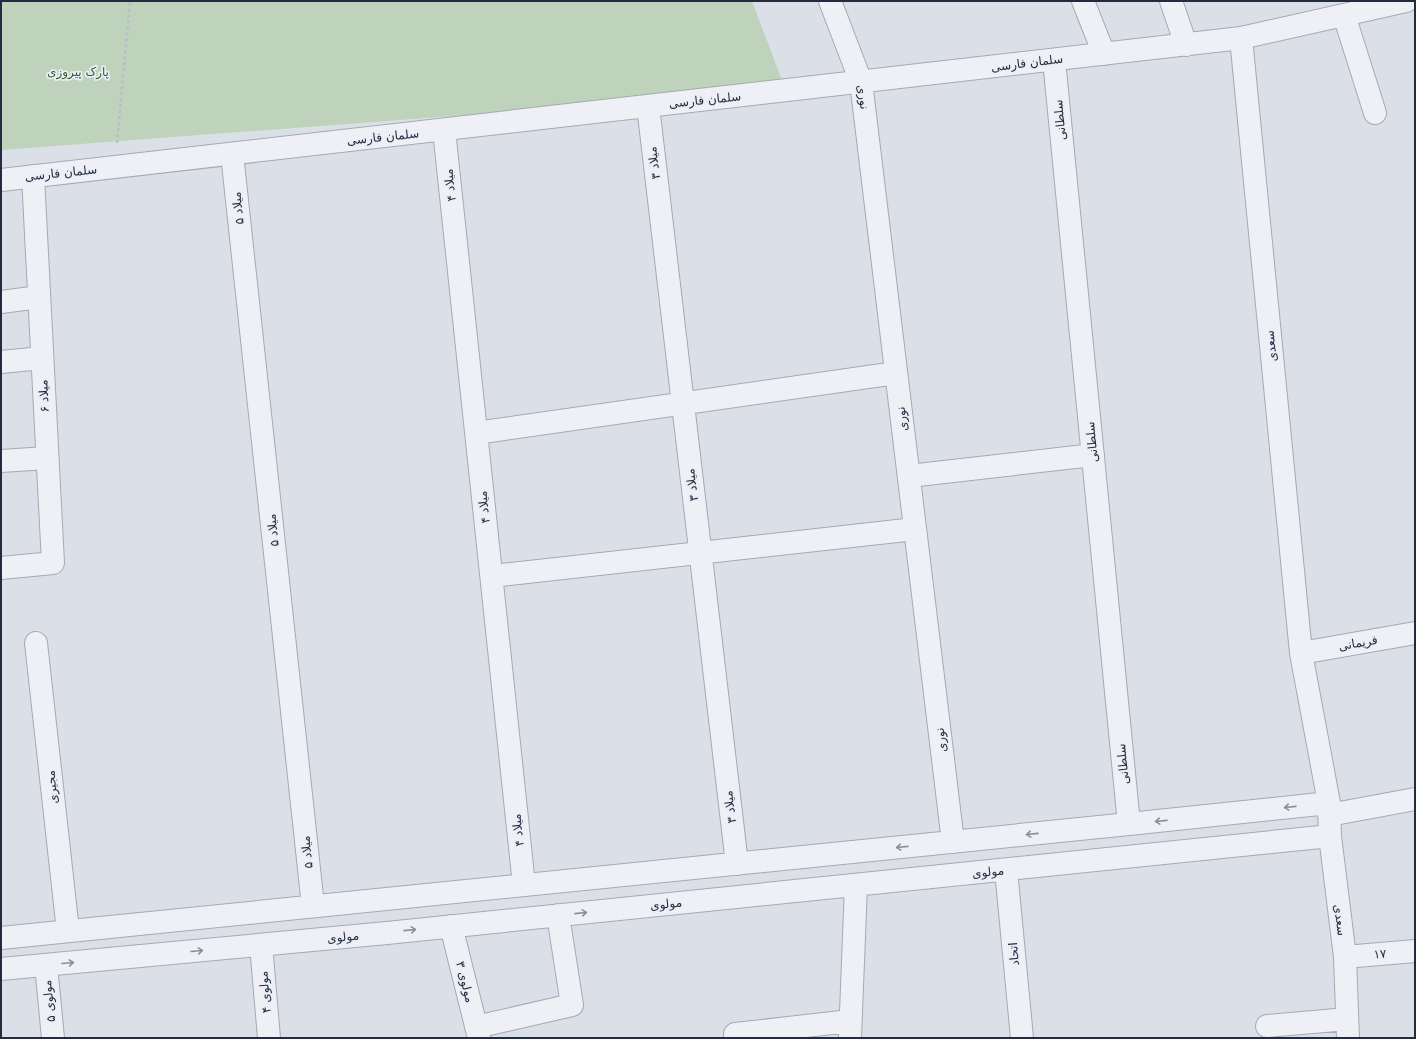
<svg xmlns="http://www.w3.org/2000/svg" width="1416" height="1039" viewBox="0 0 1416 1039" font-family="'DejaVu Sans','Noto Sans Arabic',sans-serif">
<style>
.green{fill:#bfd2bb}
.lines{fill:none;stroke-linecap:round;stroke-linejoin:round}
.minor-casing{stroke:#a4a9b4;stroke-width:24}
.path{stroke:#b9bdc5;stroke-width:2.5;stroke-dasharray:3 3;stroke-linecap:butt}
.minor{stroke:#eef0f5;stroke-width:22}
.oneway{stroke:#898e9a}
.labels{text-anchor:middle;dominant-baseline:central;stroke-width:3.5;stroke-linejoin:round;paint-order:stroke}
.street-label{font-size:12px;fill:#242b3e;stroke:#eaeef5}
.park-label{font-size:12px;fill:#355b30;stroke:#eaeef5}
</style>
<rect width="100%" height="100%" fill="#dbdfe7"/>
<path class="green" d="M 1,1 L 752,1 L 786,91 L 1,150 Z"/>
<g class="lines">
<g class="minor-casing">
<path id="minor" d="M 830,1 L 861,82 L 953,842
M 1083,1 L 1104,54
M 1171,1 L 1186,45
M 1344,15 L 1375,113
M 1241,38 L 1301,653 L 1329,803 L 1330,836 L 1345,957 L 1348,1038
M 1054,60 L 1129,824
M 648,106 L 737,864
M 444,130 L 524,885
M 232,154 L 313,906
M 1,180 L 1241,38 L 1406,1
M 1,302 L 39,297
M 1,362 L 42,358
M 476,433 L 896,373
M 1,461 L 47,458
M 909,476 L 1093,455
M 1,568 L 53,563 L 33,176
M 492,576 L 915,529
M 36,643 L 68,931
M 1301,653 L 1415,633
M 1329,815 L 1415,799
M 1006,870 L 1022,1038
M 451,926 L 479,1038
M 1,938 L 1129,824 L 1329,803
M 261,945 L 269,1038
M 1345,957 L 1415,951
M 46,965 L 53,1038
M 1,969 L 387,933 L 1330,836
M 1267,1026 L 1347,1019
M 476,1027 L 572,1005 L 558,915
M 735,1038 L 735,1034 L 850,1021
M 850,1038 L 856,885"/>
</g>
<path class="path" d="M 117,143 L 130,1"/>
<use href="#minor" class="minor"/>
</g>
<defs><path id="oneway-shaft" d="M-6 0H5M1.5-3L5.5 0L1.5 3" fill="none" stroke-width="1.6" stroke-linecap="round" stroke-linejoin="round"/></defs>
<g class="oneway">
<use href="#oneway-shaft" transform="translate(1290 807) rotate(174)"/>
<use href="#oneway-shaft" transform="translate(1161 821) rotate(174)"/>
<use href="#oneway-shaft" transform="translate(1032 834) rotate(174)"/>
<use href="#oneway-shaft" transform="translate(902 847) rotate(174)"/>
<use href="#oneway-shaft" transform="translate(581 913) rotate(-6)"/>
<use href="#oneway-shaft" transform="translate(410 930) rotate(-6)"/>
<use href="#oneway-shaft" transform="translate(197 951) rotate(-5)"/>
<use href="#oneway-shaft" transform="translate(68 963) rotate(-5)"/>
</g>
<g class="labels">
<g class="street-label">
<text transform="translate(1027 63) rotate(-7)">سلمان فارسی</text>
<text transform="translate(863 97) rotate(82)">نوری</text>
<text transform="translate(705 100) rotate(-6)">سلمان فارسی</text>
<text transform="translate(1060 120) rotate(-96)">سلطانی</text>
<text transform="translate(383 137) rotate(-6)">سلمان فارسی</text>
<text transform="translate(654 163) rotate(-97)">میلاد ۳</text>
<text transform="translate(61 173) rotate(-6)">سلمان فارسی</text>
<text transform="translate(450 185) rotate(-96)">میلاد ۴</text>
<text transform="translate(238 208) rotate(-96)">میلاد ۵</text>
<text transform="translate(1271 346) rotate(-96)">سعدی</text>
<text transform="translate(44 396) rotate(-93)">میلاد ۶</text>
<text transform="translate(902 419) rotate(-97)">نوری</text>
<text transform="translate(1092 442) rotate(-96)">سلطانی</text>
<text transform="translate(692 485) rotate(-97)">میلاد ۳</text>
<text transform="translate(484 507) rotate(-96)">میلاد ۴</text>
<text transform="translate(273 530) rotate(-96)">میلاد ۵</text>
<text transform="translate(1358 643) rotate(-10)">فریمانی</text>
<text transform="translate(941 740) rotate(-97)">نوری</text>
<text transform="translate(1123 764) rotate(-96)">سلطانی</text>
<text transform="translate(52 787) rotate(-96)">مجیری</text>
<text transform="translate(730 807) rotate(-97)">میلاد ۳</text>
<text transform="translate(518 830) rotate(-96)">میلاد ۴</text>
<text transform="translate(307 852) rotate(-96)">میلاد ۵</text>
<text transform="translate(988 872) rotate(-6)">مولوی</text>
<text transform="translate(666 904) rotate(-6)">مولوی</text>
<text transform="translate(1340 920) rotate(83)">سعدی</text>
<text transform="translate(343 937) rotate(-6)">مولوی</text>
<text transform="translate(1014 954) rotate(-95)">اتحاد</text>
<text transform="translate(1380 954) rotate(-5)">۱۷</text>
<text transform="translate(465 982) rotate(76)">مولوی ۳</text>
<text transform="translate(265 992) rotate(-95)">مولوی ۴</text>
<text transform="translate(49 1001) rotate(-96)">مولوی ۵</text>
</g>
<g class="park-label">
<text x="78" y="72">پارک پیروزی</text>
</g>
</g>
<rect width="1416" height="1039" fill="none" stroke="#242b3e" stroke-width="4"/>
</svg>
